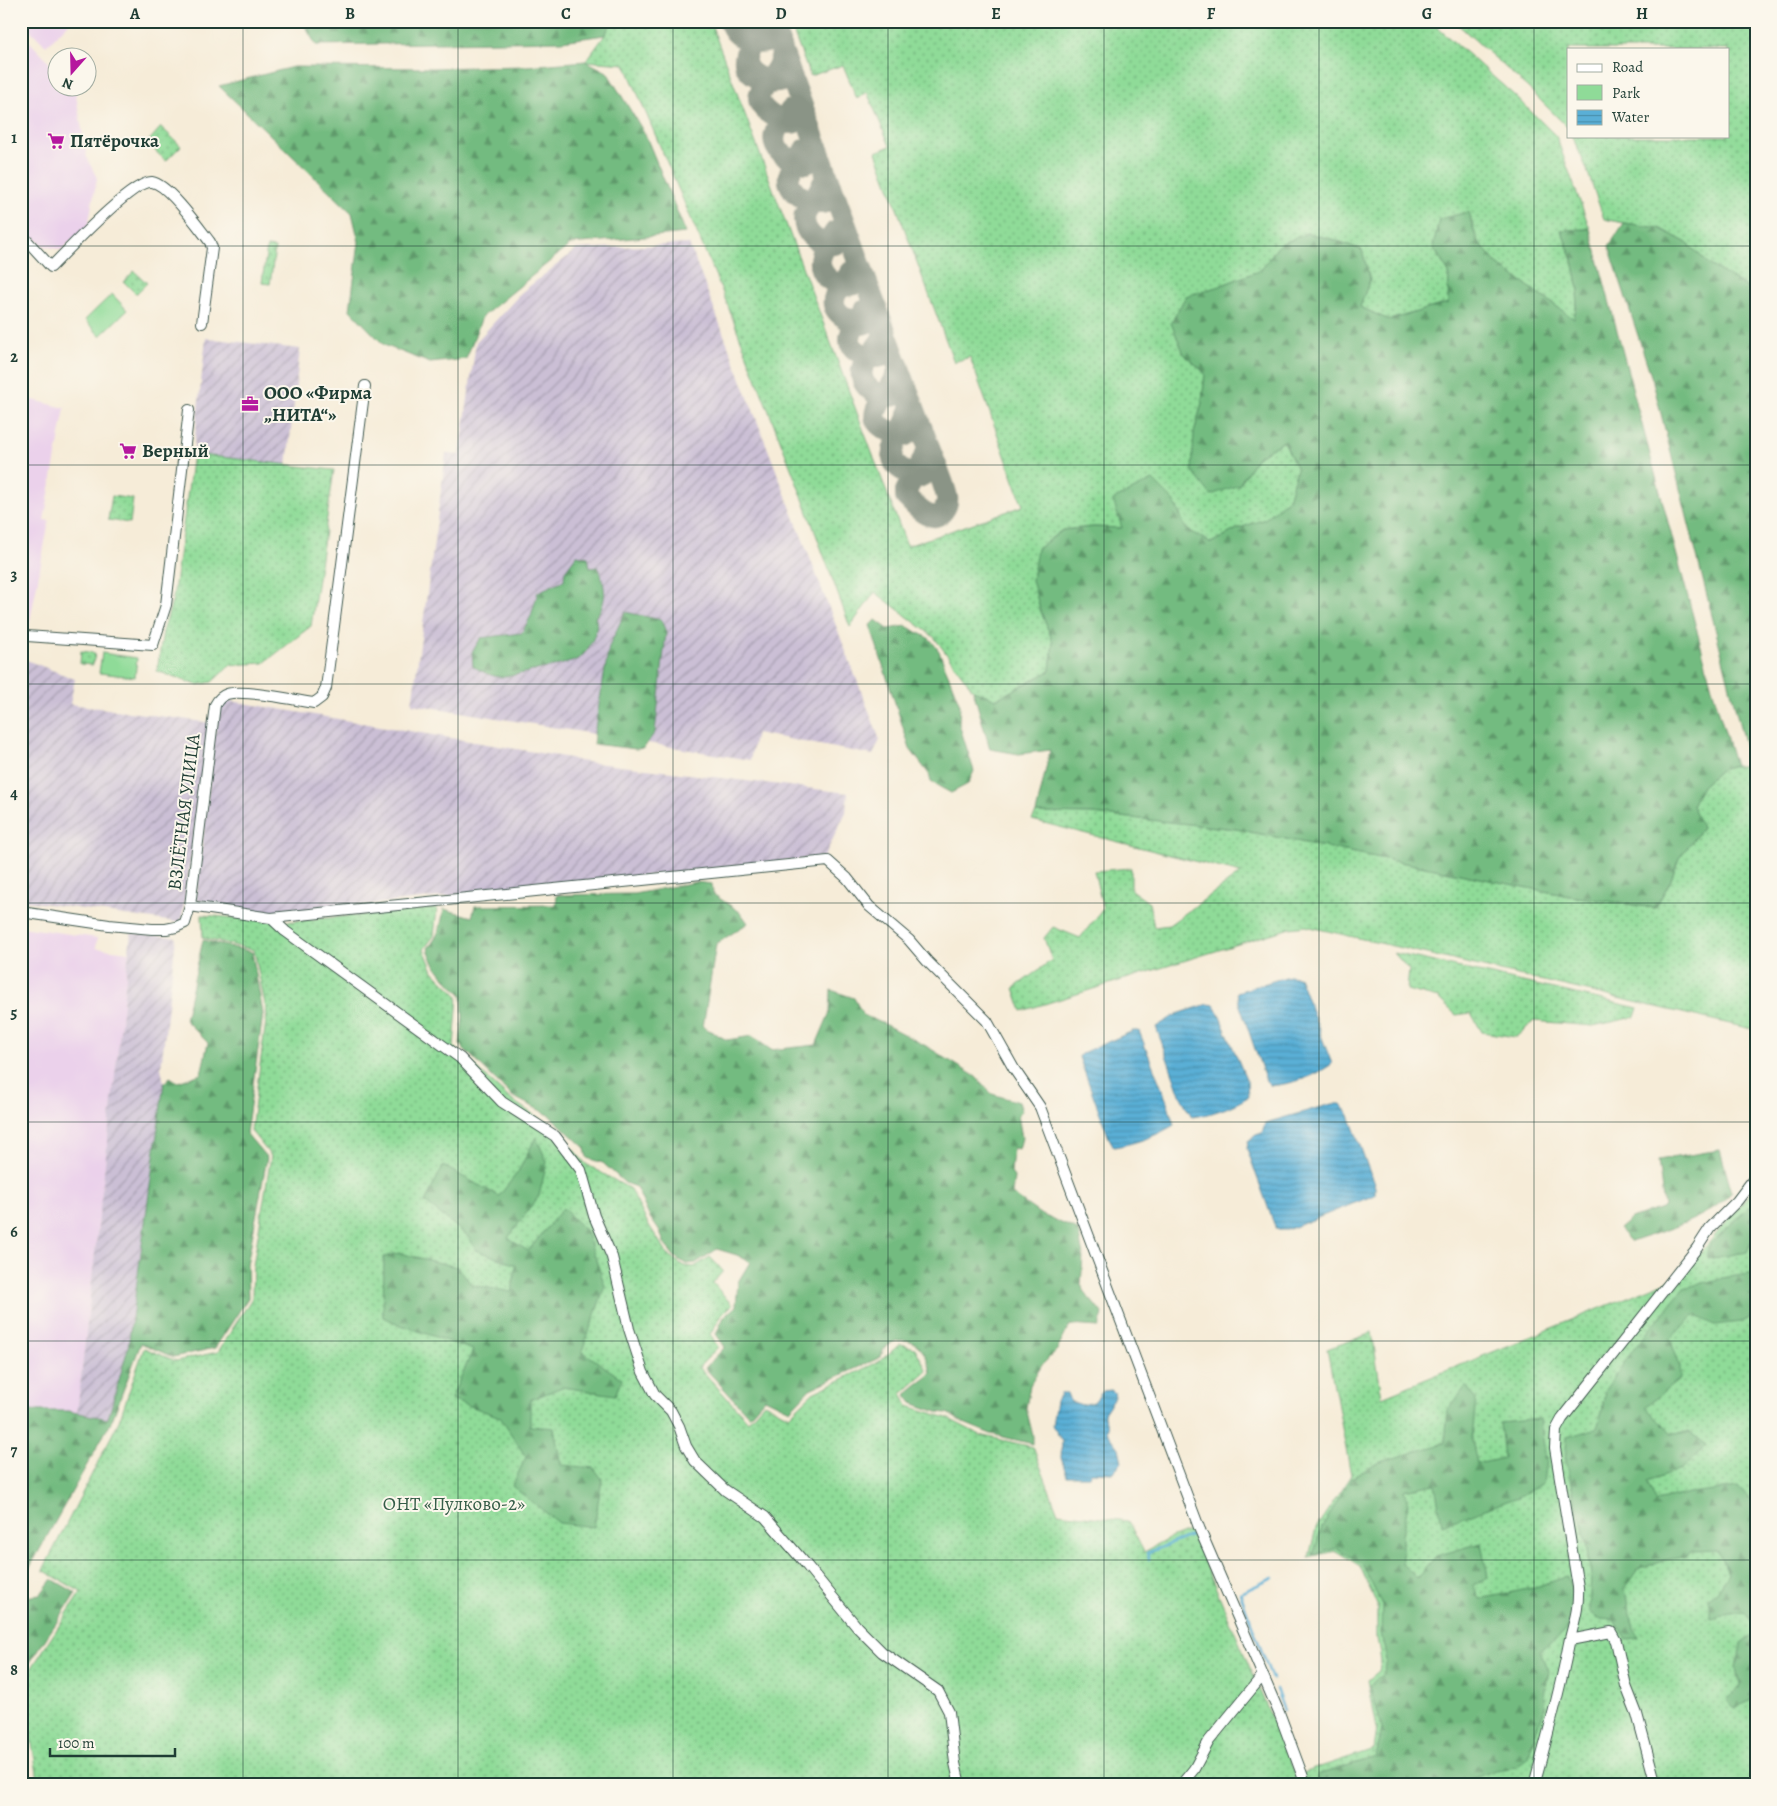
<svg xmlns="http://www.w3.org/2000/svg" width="1777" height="1806" viewBox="0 0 1777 1806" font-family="Alegreya,serif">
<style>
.built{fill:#ebd1eb}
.industrial{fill:url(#industrial-furrows)}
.green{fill:url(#green-dots);stroke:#578c66}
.forest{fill:url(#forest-firs);stroke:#497c5a}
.pitch{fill:#8fdb98;stroke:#578c66}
.water{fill:url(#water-rules);stroke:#3c7685}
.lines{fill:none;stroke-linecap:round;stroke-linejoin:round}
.stream{stroke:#5aafd6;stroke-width:2.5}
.taxiway{stroke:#8a9486;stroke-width:22}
.minor-casing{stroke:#3f574d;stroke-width:12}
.minor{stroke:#fff;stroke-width:10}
.grid{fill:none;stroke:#1f3d34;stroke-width:1;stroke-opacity:0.55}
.labels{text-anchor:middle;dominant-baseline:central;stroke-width:4;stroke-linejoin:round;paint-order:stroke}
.poi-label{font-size:19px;font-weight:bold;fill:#1f3d34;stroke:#fbf7ec;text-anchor:start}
.street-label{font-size:19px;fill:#1f3d34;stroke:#fbf7ec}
.park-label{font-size:19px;fill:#355d48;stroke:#fbf7ec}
.neatline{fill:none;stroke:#1f3d34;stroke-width:2}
.grid-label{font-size:16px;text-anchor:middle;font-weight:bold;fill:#1f3d34}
</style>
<defs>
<pattern id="industrial-furrows" width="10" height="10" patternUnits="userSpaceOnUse" patternTransform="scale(1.25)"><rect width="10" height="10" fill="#cbbfd5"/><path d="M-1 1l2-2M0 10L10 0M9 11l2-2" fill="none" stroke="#a49cae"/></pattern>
<pattern id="green-dots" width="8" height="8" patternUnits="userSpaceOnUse" patternTransform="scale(1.25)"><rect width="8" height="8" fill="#8fdb98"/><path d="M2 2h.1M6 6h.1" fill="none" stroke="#74b37d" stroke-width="1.8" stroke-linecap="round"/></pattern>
<pattern id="forest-firs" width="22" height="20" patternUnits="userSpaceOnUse" patternTransform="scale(1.25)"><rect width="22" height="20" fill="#73bb80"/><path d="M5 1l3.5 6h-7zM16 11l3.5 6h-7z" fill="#5e996a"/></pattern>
<pattern id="water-rules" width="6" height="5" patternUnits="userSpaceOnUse" patternTransform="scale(1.25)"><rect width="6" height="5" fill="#5aafd6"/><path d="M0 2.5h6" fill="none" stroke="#4a90ae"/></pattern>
</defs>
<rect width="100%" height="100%" fill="#fbf7ec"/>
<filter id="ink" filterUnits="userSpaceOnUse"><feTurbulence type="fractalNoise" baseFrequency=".02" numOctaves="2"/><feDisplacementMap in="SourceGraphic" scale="10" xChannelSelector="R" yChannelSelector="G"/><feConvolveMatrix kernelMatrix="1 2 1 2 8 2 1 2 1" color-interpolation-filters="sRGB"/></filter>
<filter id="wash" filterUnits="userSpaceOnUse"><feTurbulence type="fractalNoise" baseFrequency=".0096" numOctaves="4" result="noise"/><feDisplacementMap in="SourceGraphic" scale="20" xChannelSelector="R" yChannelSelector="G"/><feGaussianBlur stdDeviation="1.12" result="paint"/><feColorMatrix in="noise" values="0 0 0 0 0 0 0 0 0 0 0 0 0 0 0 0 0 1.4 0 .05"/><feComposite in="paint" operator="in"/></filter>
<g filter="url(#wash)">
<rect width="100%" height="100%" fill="#f6ecd8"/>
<path class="built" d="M 21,21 L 71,21 L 46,46 Z
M 29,41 L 57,71 L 58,88 L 73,88 L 75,90 L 87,158 L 97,178 L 88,226 L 61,250 L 42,245 L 21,224 L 21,47 Z
M 21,397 L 65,408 L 44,520 L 49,521 L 28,631 L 21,629 Z
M 21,927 L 97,938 L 96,948 L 129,952 L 77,1413 L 21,1411 Z"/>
<path class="industrial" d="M 689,244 L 880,740 L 873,755 L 756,733 L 750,760 L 412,704 L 446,454 L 460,455 L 476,342 L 522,292 L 577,249 Z
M 206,338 L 300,349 L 287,465 L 193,454 Z
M 21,658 L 75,679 L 70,704 L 211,723 L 181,923 L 21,900 Z
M 219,699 L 570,758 L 579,761 L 848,793 L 846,812 L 824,857 L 266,915 L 196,900 Z
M 131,933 L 176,937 L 161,1068 L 164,1083 L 128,1348 L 108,1419 L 77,1413 Z"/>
<path class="green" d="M 612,21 L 710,21 L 907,546 L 1023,506 L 970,357 L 954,362 L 876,152 L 890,146 L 867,92 L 857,99 L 843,65 L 810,76 L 789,21 L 1430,21 L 1515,96 L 1556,136 L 1590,229 L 1561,230 L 1573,260 L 1579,290 L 1574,319 L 1497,264 L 1477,240 L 1469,212 L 1433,247 L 1449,273 L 1448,303 L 1389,320 L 1360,307 L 1369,279 L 1362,250 L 1335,240 L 1307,233 L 1279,245 L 1261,270 L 1217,287 L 1186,296 L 1184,354 L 1205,373 L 1202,403 L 1194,433 L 1239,485 L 1257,457 L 1284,441 L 1297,469 L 1288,500 L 1265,519 L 1237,529 L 1211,543 L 1186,529 L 1174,501 L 1123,528 L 1093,527 L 1062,530 L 1037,549 L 1040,609 L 1053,642 L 1050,671 L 996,699 L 973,690 L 934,637 L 875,592 L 850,627 L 803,499 L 722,291 L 625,64 L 586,61 L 605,35 Z
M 1454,21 L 1756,21 L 1756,293 L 1710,265 L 1687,243 L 1659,228 L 1624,223 L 1604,219 L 1586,167 L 1572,136 L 1728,136 L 1728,49 L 1568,49 L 1568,128 L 1527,87 Z
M 161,127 L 181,146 L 166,161 L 147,143 Z
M 267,247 L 275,248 L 270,284 L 262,283 Z
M 134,271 L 147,283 L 136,294 L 124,282 Z
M 193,454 L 334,470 L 311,626 L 264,663 L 230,665 L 212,682 L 197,685 L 157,671 L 163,631 L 173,599 Z
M 112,496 L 133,499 L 130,523 L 108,520 Z
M 81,651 L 95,653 L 93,665 L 80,664 Z
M 1735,766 L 1750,766 L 1756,790 L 1756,1030 L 1306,926 L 1290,928 L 1022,1011 L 1014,988 L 1052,960 L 1044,938 L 1053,927 L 1080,938 L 1103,909 L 1094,871 L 1131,868 L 1131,890 L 1149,903 L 1154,927 L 1169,925 L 1241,873 L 1032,820 L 1036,813 L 1093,814 L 1236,829 L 1564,895 L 1655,908 L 1670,882 L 1679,858 L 1702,828 L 1692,805 L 1702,786 L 1720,770 Z
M 437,908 L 434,936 L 424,949 L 433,971 L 458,996 L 454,1047 L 509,1098 L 556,1130 L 586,1164 L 630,1189 L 647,1222 L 668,1255 L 684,1266 L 694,1267 L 710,1257 L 723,1271 L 713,1283 L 732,1305 L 722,1315 L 710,1334 L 718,1347 L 699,1367 L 748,1421 L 764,1403 L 789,1416 L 813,1393 L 880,1361 L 900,1344 L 915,1348 L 927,1371 L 902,1393 L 908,1406 L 947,1418 L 980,1435 L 1033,1447 L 1058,1513 L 1128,1521 L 1144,1552 L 1168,1539 L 1191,1530 L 1296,1775 L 1374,1749 L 1377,1729 L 1368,1680 L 1379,1671 L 1381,1661 L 1377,1638 L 1377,1605 L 1360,1566 L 1336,1551 L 1309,1557 L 1316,1528 L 1351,1475 L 1327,1349 L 1372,1333 L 1382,1397 L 1682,1275 L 1756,1186 L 1756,1785 L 39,1785 L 22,1683 L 81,1592 L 43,1570 L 119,1421 L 144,1348 L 176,1361 L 218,1352 L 252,1298 L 253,1266 L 271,1156 L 251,1131 L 267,1014 L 254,950 L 203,938 L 202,915 L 284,922 Z
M 1394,953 L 1638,1008 L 1635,1017 L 1593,1026 L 1534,1021 L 1516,1037 L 1482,1032 L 1471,1013 L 1456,1015 L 1438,998 L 1407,990 L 1409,970 Z"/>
<path class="forest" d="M 302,21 L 612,21 L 605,35 L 562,41 L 316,45 Z
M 586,61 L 607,72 L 645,134 L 686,233 L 571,244 L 482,317 L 466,359 L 430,363 L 384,345 L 350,310 L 359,242 L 352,213 L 219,86 L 293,67 L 432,68 L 527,66 Z
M 1468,212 L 1477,240 L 1497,264 L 1574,319 L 1579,290 L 1573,260 L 1561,230 L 1590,229 L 1714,695 L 1735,766 L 1720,770 L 1702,786 L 1692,805 L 1702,828 L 1679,858 L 1670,882 L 1655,908 L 1564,895 L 1236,829 L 1093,814 L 1036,813 L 1050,750 L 1019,754 L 990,749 L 973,690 L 996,699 L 1050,671 L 1053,642 L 1040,609 L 1032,580 L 1037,549 L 1063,530 L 1093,527 L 1122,528 L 1113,500 L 1153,480 L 1174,501 L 1186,529 L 1211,543 L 1237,529 L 1265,519 L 1288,500 L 1297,469 L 1284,441 L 1257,457 L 1239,485 L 1211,495 L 1192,471 L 1194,433 L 1202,403 L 1205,373 L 1184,354 L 1171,323 L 1186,296 L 1217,287 L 1261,270 L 1279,245 L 1307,233 L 1335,240 L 1362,250 L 1370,279 L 1360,307 L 1389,320 L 1448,303 L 1449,273 L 1433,247 L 1439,219 Z
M 1624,223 L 1659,228 L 1687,243 L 1710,265 L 1756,293 L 1756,790 L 1653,382 L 1609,246 Z
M 577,555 L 588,557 L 590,568 L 598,567 C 605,584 609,602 595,617 C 601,629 588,653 577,660 C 574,662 507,677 502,677 C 492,677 481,671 473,666 L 472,652 L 481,638 L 522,633 L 531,616 L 538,592 L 564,580 L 565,571 Z
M 625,612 L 661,620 L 666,632 L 655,732 L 644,748 L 636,749 L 593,744 L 596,722 L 609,647 Z
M 876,620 L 888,629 L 906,626 L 930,639 L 939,651 L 960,705 L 959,724 L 974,771 L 968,784 L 951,793 L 931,782 L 929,774 L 910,749 L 870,625 Z
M 696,882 L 712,884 L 713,894 L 740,912 L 748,923 L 716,944 L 703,1027 L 727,1040 L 752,1036 L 771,1050 L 816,1045 L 830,1012 L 831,990 L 854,998 L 863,1015 L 882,1023 L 926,1046 L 976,1077 L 992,1094 L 1019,1102 L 1022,1111 L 1018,1115 L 1022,1138 L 1019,1149 L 1013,1148 L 1011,1173 L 1014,1177 L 1012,1194 L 1040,1214 L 1078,1230 L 1083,1256 L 1081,1285 L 1088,1297 L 1103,1314 L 1099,1327 L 1070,1325 L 1057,1350 L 1042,1365 L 1030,1385 L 1026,1408 L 1033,1436 L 1033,1444 L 991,1434 L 964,1423 L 947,1413 L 937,1412 L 912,1403 L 906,1395 C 913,1386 922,1382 931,1374 C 929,1356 917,1335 896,1341 C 887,1344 883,1348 881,1357 L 810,1389 L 790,1410 L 765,1398 L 749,1416 L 705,1368 L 725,1347 L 716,1334 L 724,1317 L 736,1306 L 738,1282 L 750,1262 L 737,1255 L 717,1249 L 696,1263 L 686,1264 L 675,1257 L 665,1245 L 660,1232 L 649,1216 L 636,1187 L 625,1183 L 603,1163 L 587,1158 L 585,1148 L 549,1115 L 512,1096 L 460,1045 L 463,1017 L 462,995 C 447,980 433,969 428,948 C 439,936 441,925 444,909 L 472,917 L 475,906 L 556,905 L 557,895 L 634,894 Z
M 203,940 L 252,952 L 263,1014 L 246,1133 L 267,1158 L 247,1265 L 248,1298 L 215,1348 L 173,1357 L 141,1343 L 112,1420 L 21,1583 L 21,1411 L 68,1411 L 108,1419 L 128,1348 L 164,1083 L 170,1077 L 178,1082 L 201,1074 L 208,1043 L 185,1020 Z
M 536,1137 L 547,1162 L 539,1196 L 508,1238 L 528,1251 L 563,1208 L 586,1231 L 605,1286 L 582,1351 L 622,1379 L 615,1395 L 562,1387 L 530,1400 L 530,1426 L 554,1428 L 561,1465 L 594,1468 L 602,1479 L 594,1527 L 559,1523 L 512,1486 L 526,1457 L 500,1417 L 451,1399 L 473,1350 L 401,1325 L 383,1317 L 384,1257 L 399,1253 L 457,1267 L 472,1285 L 512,1292 L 516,1265 L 476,1250 L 469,1237 L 425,1202 L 443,1166 L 499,1196 L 518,1172 Z
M 1720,1150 L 1732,1192 C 1705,1221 1667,1229 1631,1242 L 1619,1229 L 1631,1219 L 1664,1207 L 1658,1160 Z
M 1756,1206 L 1756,1232 L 1747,1252 L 1707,1259 L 1710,1244 L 1749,1207 Z
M 1756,1273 L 1756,1315 L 1742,1322 L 1714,1325 L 1695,1315 L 1670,1339 L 1680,1366 L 1680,1379 L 1645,1407 L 1671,1433 L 1689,1432 L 1707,1445 L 1682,1469 L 1647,1481 L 1656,1501 L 1690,1493 L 1738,1487 L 1749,1499 L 1756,1501 L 1756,1630 L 1745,1612 L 1711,1617 L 1708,1598 L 1716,1592 L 1728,1574 L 1718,1550 L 1692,1551 L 1685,1557 L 1665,1560 L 1637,1570 L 1625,1588 L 1629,1614 L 1639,1637 L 1627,1640 L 1615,1620 L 1601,1619 L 1589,1612 L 1591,1576 L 1584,1531 L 1565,1462 L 1567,1437 L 1597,1428 L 1602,1412 L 1605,1390 L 1636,1346 L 1684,1288 L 1722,1278 Z
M 1466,1386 L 1476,1399 L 1472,1439 L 1477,1464 L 1504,1458 L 1500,1423 L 1540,1419 L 1546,1460 L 1543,1483 L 1518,1497 L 1442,1525 L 1435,1484 L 1404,1490 L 1408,1503 L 1402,1536 L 1402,1564 L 1417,1578 L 1436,1556 L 1481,1543 L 1488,1577 L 1473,1585 L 1480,1599 L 1532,1588 L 1566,1577 C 1577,1593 1577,1619 1563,1633 C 1556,1640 1547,1645 1540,1651 L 1548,1671 L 1544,1707 L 1528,1757 L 1517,1767 L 1496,1770 L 1456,1785 L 1320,1785 L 1317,1775 L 1376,1757 L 1382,1728 L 1370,1685 L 1384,1673 L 1387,1661 L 1381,1633 L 1382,1605 L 1362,1564 L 1337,1548 L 1313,1555 L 1322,1527 L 1351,1478 L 1380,1462 L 1445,1443 L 1448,1410 Z
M 52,1579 L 76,1593 L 21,1676 L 21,1585 L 25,1597 L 40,1595 Z
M 1756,1632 L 1756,1690 L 1750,1701 L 1735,1708 L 1727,1701 L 1740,1685 L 1737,1668 L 1741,1643 Z"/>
<path class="pitch" d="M 112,294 L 127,310 L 100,336 L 85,320 Z
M 102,653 L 137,658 L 135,677 L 99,673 Z"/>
<path class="water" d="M 1289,976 L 1299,977 L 1332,1064 C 1312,1078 1295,1083 1271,1086 L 1266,1081 L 1239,1003 L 1237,992 Z
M 1208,1004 L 1214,1005 L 1218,1012 L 1247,1081 L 1248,1097 C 1230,1108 1213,1114 1192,1117 L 1181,1097 L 1156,1027 L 1177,1014 Z
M 1133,1031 L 1139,1031 L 1168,1104 L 1174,1125 C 1154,1137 1137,1143 1114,1147 L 1109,1138 L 1079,1057 L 1082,1053 Z
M 1332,1104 L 1341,1104 L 1349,1115 L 1375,1187 L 1375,1195 L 1287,1230 L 1278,1230 L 1274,1224 L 1247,1149 L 1248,1141 L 1256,1135 L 1262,1133 L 1265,1123 Z
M 1111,1390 L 1114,1392 L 1115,1397 L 1104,1413 L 1104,1417 L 1108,1426 L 1107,1432 L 1119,1448 L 1122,1462 L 1112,1473 L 1091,1472 L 1089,1476 L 1067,1476 L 1061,1458 L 1062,1441 L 1052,1425 L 1056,1401 L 1062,1393 L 1067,1393 L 1070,1401 L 1082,1405 L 1094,1402 L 1103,1391 Z"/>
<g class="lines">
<path class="stream" d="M 1149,1559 L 1147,1553 L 1198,1533
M 1272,1679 L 1240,1593 L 1273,1578
M 1276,1689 L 1284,1711"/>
<path class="taxiway" d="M 730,21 C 733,36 752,45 766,42
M 766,21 C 755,41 728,63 760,78 C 768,82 774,84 782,81
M 771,21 L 871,294 L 928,445
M 782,51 C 782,83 731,94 781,121 C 788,124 793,124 799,120 L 802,112 L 802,106
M 791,110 C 786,117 777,126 775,134 C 770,152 792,162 807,163 C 814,160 817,154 817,146
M 806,149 C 800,157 791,167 789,176 C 786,192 813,207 826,202
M 826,171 L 825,180 L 805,214 C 799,235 829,254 844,239 L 846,227
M 835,232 C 830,240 821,250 820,260 C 817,284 862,299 861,269
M 851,272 C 846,280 838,288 835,296 C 828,312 850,322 862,324 C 871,322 875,318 877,308
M 864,311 C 859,319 850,330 850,339 C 849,352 874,361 884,355
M 885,331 L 881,341 L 863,366 C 855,386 882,402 898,394
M 899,367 C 896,396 844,420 904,436 L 912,432
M 912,402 C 910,433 865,462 919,477 L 927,473
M 928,445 C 934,462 943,479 947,497 C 948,502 946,507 943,511 C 931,526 915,505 906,497 L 906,491 L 927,452 Z"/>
</g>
</g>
<g filter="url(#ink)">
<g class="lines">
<g class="minor-casing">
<path id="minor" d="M 21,234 L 51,267 C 67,251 133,180 152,182 C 168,184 200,229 210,242 L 212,248 L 202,323
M 21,634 L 27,636 L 153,645 L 166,605 L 189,410
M 190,906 L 271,918 L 285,931 L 460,1058 L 502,1102 L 555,1136 L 581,1170 L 594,1216 L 612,1257 L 629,1329 L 643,1372 L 655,1395 L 671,1411 L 679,1426 L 686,1446 L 695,1461 L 725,1490 L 765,1517 L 804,1562 L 857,1627 L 882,1652 L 938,1691 L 949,1712 L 955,1763 L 960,1785
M 21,912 L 109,925 L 152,929 L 166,929 L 176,927 L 185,923 L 190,906 L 215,705 C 218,699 221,696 227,694 C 244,689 294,700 314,703 L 322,697 L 326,688 L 365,386
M 271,918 L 828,861 L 847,878 L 869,906 L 909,940 L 927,961 L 987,1021 L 1014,1069 L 1040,1107 L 1200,1530 L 1280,1715 L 1306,1785
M 1570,1640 L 1611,1632 L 1616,1641 L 1626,1686 L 1637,1714 L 1656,1785
M 1181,1785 L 1194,1769 L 1209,1741 L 1263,1675
M 1534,1785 C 1547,1738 1560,1691 1569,1643 C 1574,1621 1579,1610 1578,1587 L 1555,1448 L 1556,1430 L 1562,1419 L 1697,1248 L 1710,1228 L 1737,1201 L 1756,1176"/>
</g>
<use href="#minor" class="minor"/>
</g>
</g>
<path class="grid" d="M 243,21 L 243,1785M 458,21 L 458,1785M 673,21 L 673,1785M 888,21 L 888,1785M 1104,21 L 1104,1785M 1319,21 L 1319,1785M 1534,21 L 1534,1785M 21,246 L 1756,246M 21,465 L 1756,465M 21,684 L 1756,684M 21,903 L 1756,903M 21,1122 L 1756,1122M 21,1341 L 1756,1341M 21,1560 L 1756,1560"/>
<defs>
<g id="supermarket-bare" transform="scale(1.35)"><path d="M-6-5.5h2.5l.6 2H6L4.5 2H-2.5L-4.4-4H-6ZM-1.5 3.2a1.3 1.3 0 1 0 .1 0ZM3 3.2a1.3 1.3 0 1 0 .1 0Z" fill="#b5179e" stroke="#fbf7ec" stroke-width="2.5" paint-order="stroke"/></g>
<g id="office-bare" transform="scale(1.35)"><path d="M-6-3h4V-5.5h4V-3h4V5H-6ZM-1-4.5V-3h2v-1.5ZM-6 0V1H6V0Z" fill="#b5179e" stroke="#fbf7ec" stroke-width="2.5" paint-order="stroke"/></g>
</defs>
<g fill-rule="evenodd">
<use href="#supermarket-bare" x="56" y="141"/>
<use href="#office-bare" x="250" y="404"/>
<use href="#supermarket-bare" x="128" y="451"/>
</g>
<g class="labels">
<g class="poi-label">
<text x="70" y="141">Пятёрочка</text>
<text x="264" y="393">ООО «Фирма<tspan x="264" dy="22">„НИТА“»</tspan></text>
<text x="142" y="451">Верный</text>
</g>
<g class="street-label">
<text transform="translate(184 812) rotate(-83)">ВЗЛЁТНАЯ УЛИЦА</text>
</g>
<g class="park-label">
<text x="454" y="1504">ОНТ «Пулково-2»</text>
</g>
</g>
<rect width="1777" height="1806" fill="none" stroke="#fbf7ec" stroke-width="55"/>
<rect x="1567" y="48" width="162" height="90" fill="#fbf7ec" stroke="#a3ada2"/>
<rect x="1577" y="64" width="25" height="8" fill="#ffffff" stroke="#a3ada2"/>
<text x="1612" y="72" font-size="15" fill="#1f3d34">Road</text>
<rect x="1577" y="85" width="25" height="15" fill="#8fdb98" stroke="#a3ada2"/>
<text x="1612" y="98" font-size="15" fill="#1f3d34">Park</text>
<rect x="1577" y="110" width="25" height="15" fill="url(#water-rules)" stroke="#a3ada2"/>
<text x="1612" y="122" font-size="15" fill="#1f3d34">Water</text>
<g transform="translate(72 72) rotate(200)"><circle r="24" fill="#fbf7ec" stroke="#a3ada2"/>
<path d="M0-4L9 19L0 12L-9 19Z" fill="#b5179e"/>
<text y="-8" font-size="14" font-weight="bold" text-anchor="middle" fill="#1f3d34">N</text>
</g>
<path d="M50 1748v8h125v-8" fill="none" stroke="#1f3d34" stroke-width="2.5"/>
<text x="58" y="1748" font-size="15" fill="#1f3d34" stroke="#fbf7ec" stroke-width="4" paint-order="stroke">100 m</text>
<rect x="28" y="28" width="1722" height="1750" class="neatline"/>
<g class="grid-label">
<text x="135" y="19">A</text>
<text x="350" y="19">B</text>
<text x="566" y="19">C</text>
<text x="781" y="19">D</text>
<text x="996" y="19">E</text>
<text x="1211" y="19">F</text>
<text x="1427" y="19">G</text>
<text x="1642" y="19">H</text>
<text x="14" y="143">1</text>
<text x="14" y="362">2</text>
<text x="14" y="580">3</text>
<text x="14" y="799">4</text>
<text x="14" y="1018">5</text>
<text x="14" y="1237">6</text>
<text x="14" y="1456">7</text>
<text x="14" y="1675">8</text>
</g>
</svg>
